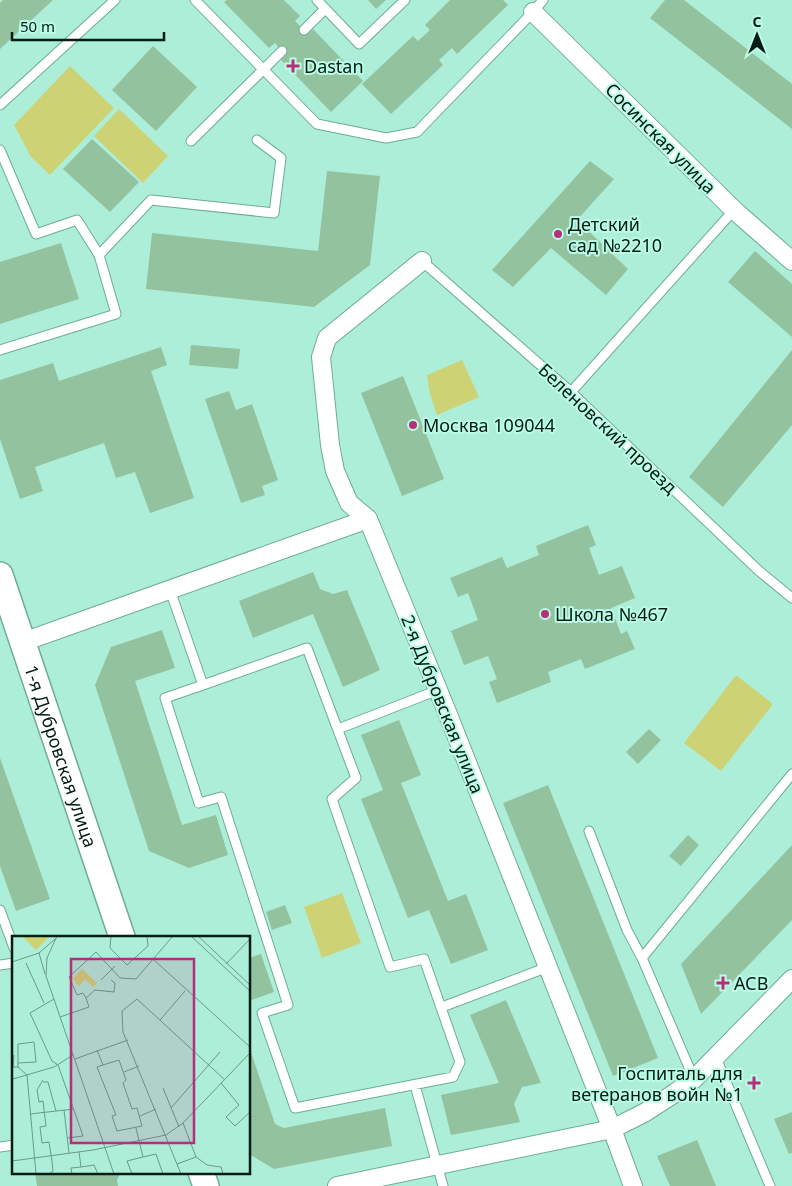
<svg xmlns="http://www.w3.org/2000/svg" width="792" height="1186" viewBox="0 0 792 1186" font-family="'Noto Sans',sans-serif">
<style>
.green{fill:#cdd375}
.building{fill:#93c29e}
.lines{fill:none;stroke-linecap:round;stroke-linejoin:round}
.lane-casing{stroke:#6dac98;stroke-width:11}
.street-casing{stroke:#6dac98;stroke-width:20}
.secondary-casing{stroke:#6dac98;stroke-width:28}
.lane{stroke:#fff;stroke-width:9}
.street{stroke:#fff;stroke-width:18}
.secondary{stroke:#fff;stroke-width:25}
.poi-dot{fill:#b43078;stroke:#bafce6;stroke-width:2}
.labels{text-anchor:middle;dominant-baseline:central;stroke-width:4;stroke-linejoin:round;paint-order:stroke}
.poi-label{font-size:18px;fill:#031d15;stroke:#bafce6;text-anchor:start}
.street-label{font-size:18px;fill:#031d15;stroke:#bafce6}
.inset-road{fill:none;stroke:#699a8a;stroke-width:1}
.view{fill:#b43078;fill-opacity:0.15;stroke:#b43078;stroke-width:2.5}
.inset-edge{fill:none;stroke:#031d15;stroke-width:2.5}
</style>
<rect width="100%" height="100%" fill="#adeed8"/>
<path class="green" d="M 70,66 L 114,108 L 50,175 L 31,157 L 14,125 Z
M 119,109 L 168,156 L 143,183 L 94,136 Z
M 462,360 L 479,397 L 437,415 L 430,394 L 427,375 Z
M 736,675 L 773,704 L 721,771 L 684,743 Z
M 342,893 L 361,943 L 322,958 L 304,907 Z"/>
<path class="building" d="M 3,0 L 53,0 L 0,49 L 0,3 Z
M 227,0 L 284,0 L 300,16 L 295,21 L 308,34 L 313,29 L 363,81 L 331,112 L 281,60 L 286,55 L 275,43 L 269,48 L 224,2 Z
M 368,0 L 386,0 L 376,9 Z
M 450,0 L 503,0 L 508,5 L 457,54 L 452,48 L 439,60 L 443,65 L 391,114 L 362,84 L 413,36 L 418,41 L 430,30 L 425,25 Z
M 665,0 L 684,0 L 792,84 L 792,129 L 650,18 Z
M 153,46 L 197,87 L 156,131 L 112,90 Z
M 92,139 L 139,182 L 110,212 L 63,169 Z
M 590,161 L 614,179 L 577,220 L 628,269 L 606,295 L 551,248 L 513,287 L 492,270 Z
M 327,171 L 380,176 L 370,265 L 314,307 L 146,289 L 152,233 L 318,251 Z
M 61,243 L 79,299 L 0,324 L 0,262 Z
M 755,251 L 792,284 L 792,337 L 728,282 Z
M 191,345 L 240,349 L 238,369 L 189,365 Z
M 161,347 L 167,365 L 151,371 L 194,498 L 150,513 L 135,472 L 116,478 L 104,443 L 35,467 L 43,491 L 20,499 L 0,439 L 0,380 L 53,363 L 59,381 Z
M 792,350 L 792,425 L 723,507 L 689,477 Z
M 403,376 L 444,479 L 402,496 L 361,393 Z
M 229,391 L 236,410 L 252,404 L 278,480 L 262,486 L 265,495 L 241,503 L 205,399 Z
M 588,525 L 596,545 L 589,548 L 599,575 L 622,566 L 635,598 L 611,608 L 621,634 L 627,631 L 635,649 L 585,669 L 581,659 L 548,672 L 551,682 L 497,703 L 489,682 L 497,679 L 488,656 L 464,665 L 451,631 L 478,620 L 468,593 L 458,597 L 450,578 L 502,557 L 507,568 L 539,555 L 536,546 Z
M 313,572 L 320,589 L 333,594 L 347,590 L 380,670 L 343,687 L 313,614 L 253,638 L 239,601 Z
M 162,630 L 175,668 L 135,681 L 182,825 L 216,815 L 228,855 L 189,868 L 149,851 L 95,685 L 111,647 Z
M 399,720 L 421,775 L 401,783 L 448,901 L 466,894 L 488,950 L 451,964 L 429,910 L 408,918 L 361,799 L 383,790 L 361,735 Z
M 649,729 L 661,740 L 638,764 L 626,752 Z
M 0,758 L 50,899 L 16,911 L 0,866 Z
M 548,785 L 658,1058 L 613,1076 L 503,803 Z
M 688,835 L 699,845 L 681,866 L 669,856 Z
M 792,845 L 792,920 L 701,1014 L 681,964 Z
M 285,905 L 292,923 L 272,930 L 266,912 Z
M 261,954 L 274,992 L 249,1001 L 249,958 Z
M 506,1000 L 541,1083 L 522,1087 L 514,1104 L 520,1122 L 451,1135 L 441,1095 L 499,1083 L 470,1015 Z
M 249,1046 L 275,1124 L 284,1128 L 385,1108 L 392,1146 L 274,1169 L 249,1154 Z
M 792,1112 L 792,1153 L 789,1154 L 774,1119 Z
M 697,1140 L 716,1186 L 670,1186 L 657,1156 Z
M 35,1172 L 121,1172 L 117,1180 L 118,1186 L 37,1186 Z"/>
<g class="lines">
<g class="lane-casing">
<path id="lane" d="M 195,0 L 317,124 L 386,138 L 417,132 L 533,12 L 543,0
M 317,0 L 359,44 L 405,0
M 304,30 L 325,9
M 0,105 L 115,0
M 191,141 L 282,51
M 0,150 L 36,234 L 77,220 L 99,255
M 422,261 L 571,392 L 758,570 L 792,598
M 0,350 L 116,314 L 99,255 L 151,200 L 274,213 L 281,158 L 257,140
M 571,392 L 734,210
M 170,590 L 203,685 L 165,698 L 199,803 L 221,797 L 288,1005 L 262,1013 L 295,1108 L 453,1077 L 460,1062 L 424,959 L 390,967 L 332,799 L 356,778 L 307,648 L 203,685
M 338,729 L 438,690
M 589,831 L 627,930 L 642,958 L 694,1079
M 0,910 L 14,948
M 642,958 L 792,774
M 0,965 L 14,963
M 442,1007 L 548,967
M 716,1058 L 770,1186
M 415,1085 L 443,1186
M 0,1147 L 14,1145"/>
</g>
<g class="street-casing">
<path id="street" d="M 533,12 L 734,210 L 792,261
M 422,261 L 327,338 L 321,357 L 330,445 L 335,471 L 349,503 L 368,519 L 447,712 L 612,1129 L 633,1186
M 23,642 L 368,519
M 337,1186 L 612,1129 L 644,1113 L 675,1093 L 694,1079 L 792,979"/>
</g>
<g class="secondary-casing">
<g id="secondary">
<path id="s1" d="M 0,575 L 122,937"/>
<path d="M 201,1172 L 206,1186"/>
</g>
</g>
<use href="#lane" class="lane"/>
<use href="#street" class="street"/>
<use href="#secondary" class="secondary"/>
</g>
<g class="poi-dot">
<path d="M290.5 58.5h5v5h5v5h-5v5h-5v-5h-5v-5h5z"/>
<circle cx="558" cy="234" r="5"/>
<circle cx="413" cy="425" r="5"/>
<circle cx="545" cy="614" r="5"/>
<path d="M720.5 975.5h5v5h5v5h-5v5h-5v-5h-5v-5h5z"/>
<path d="M751.5 1075.5h5v5h5v5h-5v5h-5v-5h-5v-5h5z"/>
</g>
<g class="labels">
<g class="poi-label">
<text x="304" y="66">Dastan</text>
<text x="568" y="224">Детский<tspan x="568" dy="21">сад №2210</tspan></text>
<text x="423" y="425">Москва 109044</text>
<text x="555" y="614">Школа №467</text>
<text x="734" y="983">АСВ</text>
<text x="743" y="1073" text-anchor="end">Госпиталь для<tspan x="743" dy="21">ветеранов войн №1</tspan></text>
</g>
<g class="street-label">
<text transform="translate(661 138) rotate(45)">Сосинская улица</text>
<text transform="translate(608 428) rotate(43)">Беленовский проезд</text>
<text transform="translate(443 704) rotate(68)">2-я Дубровская улица</text>
<text stroke="none"><textPath href="#s1" startOffset="191">1-я Дубровская улица</textPath></text>
</g>
</g>
<g transform="translate(12 936)">
<rect width="238" height="238" fill="#adeed8"/>
<path d="M 10,0 L 38,0 L 24,14 ZM 70,33 L 85,47 L 81,51 L 73,43 L 67,50 L 64,47 L 61,42 Z" fill="#cdd375"/>
<path class="inset-road" d="M 45,0 L 35,22 L 34,40 L 102,238M 99,0 L 98,12 L 115,29 L 136,10 L 135,0M 179,0 L 238,55M 186,0 L 238,49M 142,24 L 238,111M 0,26 L 27,17M 14,27 L 32,67M 214,28 L 238,3M 33,38 L 27,17 L 43,3M 89,44 L 103,30M 74,62 L 71,57 L 65,59 L 57,41 L 84,16 L 108,42 L 124,43 L 161,0M 42,63 L 18,77 L 40,125 L 46,129 L 71,200 L 55,202M 48,81 L 77,71 L 74,62 L 83,54 L 102,56 L 103,47 L 99,44M 148,84 L 173,55M 85,114 L 91,129 L 85,131 L 104,179 L 100,180 L 105,195 L 130,190 L 125,172 L 120,173 L 111,147 L 114,144 L 107,124 L 91,129M 2,119 L 1,131 L 6,131M 63,123 L 116,104M 6,127 L 24,126 L 22,106 L 6,108 L 6,131 L 15,139 L 24,238M 112,136 L 127,130M 1,143 L 42,131 L 61,119M 31,144 L 25,154 L 27,166 L 31,165 L 34,190 L 28,191 L 30,207 L 37,206 L 40,225 L 41,235 L 37,238M 31,146 L 36,146 L 44,175M 209,147 L 227,169 L 214,181 L 223,190 L 238,176M 151,152 L 167,191M 159,172 L 208,116M 52,174 L 57,217M 18,178 L 62,173M 128,180 L 144,173M 171,187 L 184,221 L 195,229 L 209,231 L 211,238M 67,216 L 69,231 L 82,229 L 86,238M 131,221 L 144,218 L 151,238M 0,225 L 81,214 L 154,199 L 171,187 L 238,117M 165,228 L 184,221M 60,238 L 59,232 L 69,231M 120,238 L 115,225 L 131,221 L 124,192M 169,238 L 111,96 L 110,75 L 125,63 L 213,144"/>
<path class="view" d="M 59,23 L 182,23 L 182,207 L 59,207 Z"/>
<rect width="238" height="238" class="inset-edge"/>
</g>
<g transform="translate(757 35)" stroke="#bafce6" stroke-width="4" paint-order="stroke">
<path d="M0-4L9 19L0 12L-9 19Z" fill="#031d15"/>
<text y="-8" font-size="14" font-weight="bold" text-anchor="middle" fill="#031d15">С</text>
</g>
<path d="M12 32v8h152v-8" fill="none" stroke="#031d15" stroke-width="2.5"/>
<text x="20" y="32" font-size="15" fill="#031d15" stroke="#bafce6" stroke-width="4" paint-order="stroke">50 m</text>
</svg>
